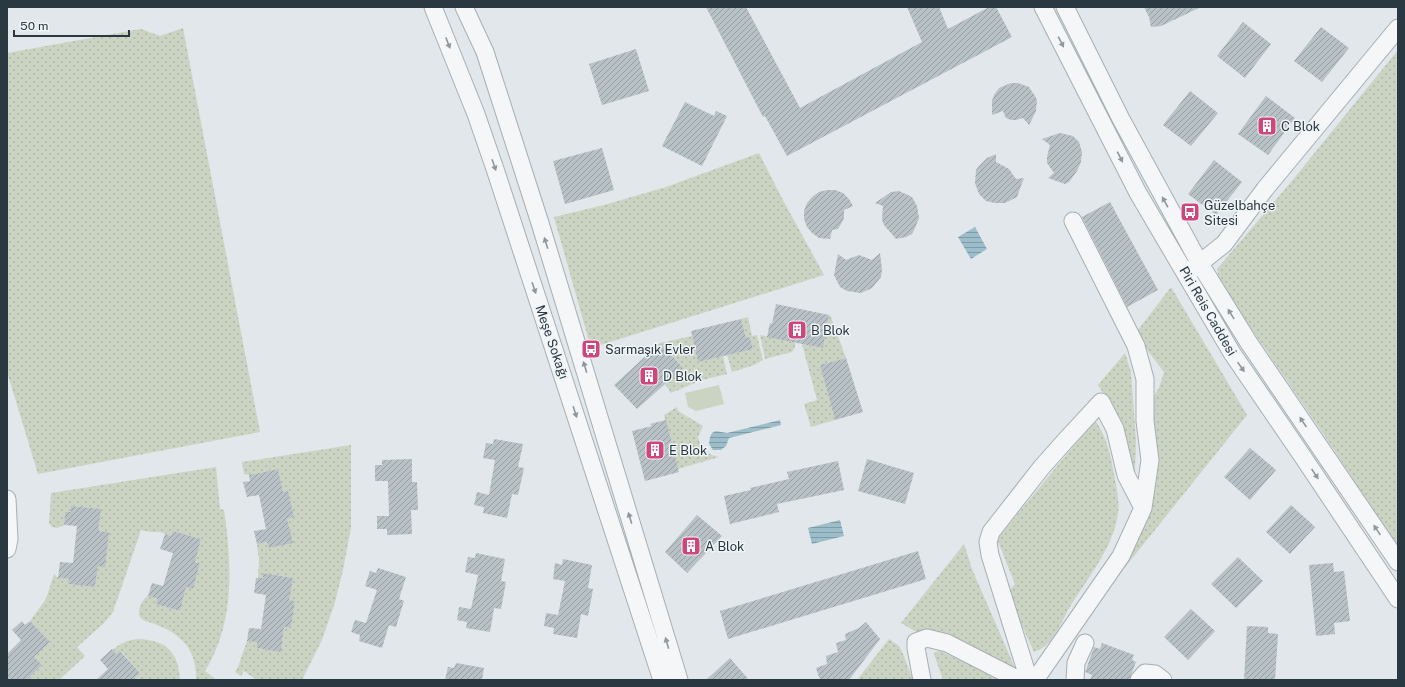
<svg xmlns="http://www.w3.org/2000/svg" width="1405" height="687" viewBox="0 0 1405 687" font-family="'Public Sans',sans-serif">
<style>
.grass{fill:url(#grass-dots)}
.green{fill:#cbd4c2}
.water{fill:url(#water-rules)}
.building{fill:url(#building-hatch)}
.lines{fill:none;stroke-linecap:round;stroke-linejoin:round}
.minor-casing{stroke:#a6afb4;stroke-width:19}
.minor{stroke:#f4f6f8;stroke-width:17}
.oneway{fill:#8e979c}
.labels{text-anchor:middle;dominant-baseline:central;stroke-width:3;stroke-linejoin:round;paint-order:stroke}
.poi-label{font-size:13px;fill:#293841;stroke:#f0f5f7;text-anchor:start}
.street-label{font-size:13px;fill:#293841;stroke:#f0f5f7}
</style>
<defs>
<pattern id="grass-dots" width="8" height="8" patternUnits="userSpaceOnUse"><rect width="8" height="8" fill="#cbd4c2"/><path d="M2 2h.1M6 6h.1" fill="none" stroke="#aeb7a8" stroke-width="1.8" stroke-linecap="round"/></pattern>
<pattern id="water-rules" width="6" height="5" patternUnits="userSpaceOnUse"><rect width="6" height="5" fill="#9cbeca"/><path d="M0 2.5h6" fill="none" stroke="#7f9ba6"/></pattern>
<pattern id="building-hatch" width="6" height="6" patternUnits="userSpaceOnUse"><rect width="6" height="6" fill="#b8c1c6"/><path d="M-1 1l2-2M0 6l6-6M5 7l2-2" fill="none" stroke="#969ea2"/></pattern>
</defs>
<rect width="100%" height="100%" fill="#e1e7ea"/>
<path class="grass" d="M 183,28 L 260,432 L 38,474 L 7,372 L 7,53 L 141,29 L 160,36 Z
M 1398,50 L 1398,547 L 1322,432 L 1226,292 L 1219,278 L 1217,269 L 1291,182 Z
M 759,153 L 784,202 L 824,275 L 591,348 L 554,217 L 604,205 L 666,187 Z
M 1171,287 L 1247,415 L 1114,581 L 1105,583 L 1154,464 L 1154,421 L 1152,399 L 1159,388 L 1164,372 L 1135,334 Z
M 829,315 L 831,317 L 846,358 L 820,365 L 835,420 L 811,427 L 804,404 L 817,400 L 802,344 L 823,348 Z
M 748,317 L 752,336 L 757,335 L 763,360 L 754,365 L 732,372 L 727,355 L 753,349 L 750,337 L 746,338 L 741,319 Z
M 760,335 L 795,342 L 795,347 L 792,352 L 765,359 Z
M 692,336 L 698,362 L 723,356 L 727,374 L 702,380 L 671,393 L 665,384 L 683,368 L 660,343 Z
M 1125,353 L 1131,372 L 1136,441 L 1135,470 L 1136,485 L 1126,439 L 1116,414 L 1098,385 Z
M 677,407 L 678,411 L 703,426 L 698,437 C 702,451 706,454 719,457 L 678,469 L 664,415 Z
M 1095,420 C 1106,436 1111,455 1114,474 C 1116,486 1120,502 1118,513 C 1114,548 1085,581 1068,610 C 1060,625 1052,647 1034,652 L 1007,593 L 1015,584 L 997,539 Z
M 351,445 L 351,528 L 343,570 L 335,602 L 322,640 L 302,680 L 257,680 L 244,671 L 241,676 L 235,672 L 238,667 L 247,641 L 257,642 L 257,648 L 281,651 L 284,627 L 291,628 L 295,601 L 289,600 L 292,578 L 264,573 L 263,579 L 258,578 L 259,560 L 257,544 L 267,542 L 269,548 L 292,543 L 287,519 L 294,517 L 288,490 L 283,492 L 278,469 L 249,475 L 244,474 L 242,462 Z
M 216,467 L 220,509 L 224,510 C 232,564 235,623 205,671 L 214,678 L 213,680 L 196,680 C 197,648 180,633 152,623 C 146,621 142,621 139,615 C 139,608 141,600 148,596 L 158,599 L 157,604 L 180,611 L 186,587 L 193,589 L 200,563 L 195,561 L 201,539 L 173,531 L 171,536 L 160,532 L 151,532 L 141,530 L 113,612 L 103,624 L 77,647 L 85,656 L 59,680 L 27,680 L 42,665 L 34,657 L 50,642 L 30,621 L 46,599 L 54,574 L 58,578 L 69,579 L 69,584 L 95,587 L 98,566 L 109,532 L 98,531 L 100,509 L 72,506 L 71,512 L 65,512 L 64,525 L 57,528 L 52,527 L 49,523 L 51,493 Z
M 964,544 L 972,569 L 1014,666 L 1012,669 L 918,633 L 901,623 Z
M 138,639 C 166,640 179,652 180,680 L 132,680 L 140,673 L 121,651 L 116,654 L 113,650 C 120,643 128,640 138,639 Z
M 889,639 L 899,646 L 903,654 L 913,680 L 857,680 Z
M 940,651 L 1003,680 L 943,680 L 934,654 L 935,652 Z"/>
<path class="green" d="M 719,385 L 724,404 L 696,411 L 688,407 L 685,393 Z"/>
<path class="water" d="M 975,227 L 987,249 L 971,259 L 958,237 Z
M 780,420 L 781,425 L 729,438 L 726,446 L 721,450 L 713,450 L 709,444 L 710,437 L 712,433 L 716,431 L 727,433 Z
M 840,520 L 844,536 L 812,544 L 808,528 Z"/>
<path class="building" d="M 706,7 L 746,7 L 800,108 L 922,42 L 907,7 L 939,7 L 948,29 L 989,7 L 996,7 L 1012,37 L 787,156 L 765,116 L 763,117 Z
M 1144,7 L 1201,7 L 1161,26 L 1151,27 L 1149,17 Z
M 1243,22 L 1271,44 L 1245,78 L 1217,56 Z
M 1321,27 L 1349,48 L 1322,82 L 1294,61 Z
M 636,49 L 649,91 L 602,105 L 589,64 Z
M 1011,83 L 1018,83 L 1029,87 L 1035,96 L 1037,100 L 1036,111 L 1029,125 L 1023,118 L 1016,120 L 1011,120 L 1006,118 L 1003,111 L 992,115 L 992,101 L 994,95 L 999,88 Z
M 1190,91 L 1218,113 L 1191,146 L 1163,125 Z
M 1266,96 L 1295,118 L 1268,155 L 1238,134 Z
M 685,102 L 714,116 L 716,111 L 727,116 L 702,166 L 662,146 Z
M 1060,133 L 1073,136 L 1079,142 L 1082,152 L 1081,162 L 1077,171 L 1069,182 L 1065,184 L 1048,178 L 1054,173 L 1047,163 L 1047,157 L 1050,145 L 1042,139 Z
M 602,148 L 614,190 L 565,204 L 553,161 Z
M 996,154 L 996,162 L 1009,169 L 1016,179 L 1024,178 L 1017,197 L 1005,203 L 995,203 L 986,201 L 979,194 L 975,183 L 976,170 L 979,166 L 987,158 Z
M 1214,160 L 1242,182 L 1216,215 L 1188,194 Z
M 827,190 L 835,190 L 843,193 L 849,199 L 853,206 L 844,210 L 844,218 L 841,224 L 838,229 L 832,230 L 830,239 L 819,238 L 812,233 L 807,227 L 804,219 L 804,211 L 807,203 L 812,197 L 819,192 Z
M 899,191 L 912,197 L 917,206 L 919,218 L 915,228 L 912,234 L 906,237 L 896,239 L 884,225 L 882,220 L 883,206 L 875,203 L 891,192 Z
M 1110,202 L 1158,290 L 1127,307 L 1082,217 Z
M 880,253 L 882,270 L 881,277 L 872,288 L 861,293 L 847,291 L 840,287 L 834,275 L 838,254 L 846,260 L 859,255 L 872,260 Z
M 776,304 L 829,315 L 823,348 L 767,337 L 770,323 L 772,324 Z
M 741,319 L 746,338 L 750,337 L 753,349 L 698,362 L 691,331 Z
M 660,343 L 683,368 L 637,409 L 614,385 Z
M 846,358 L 863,412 L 835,420 L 820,365 Z
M 666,420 L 679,472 L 645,481 L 632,431 L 652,426 L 650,424 Z
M 494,439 L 523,444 L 518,467 L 524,468 L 518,495 L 512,494 L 507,518 L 483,513 L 484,507 L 474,505 L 477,492 L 489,495 L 495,460 L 483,458 L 486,443 L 493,444 Z
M 1250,448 L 1276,470 L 1250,500 L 1224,477 Z
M 412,459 L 412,482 L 417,482 L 418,510 L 411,510 L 412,534 L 387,535 L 387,529 L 377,529 L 377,516 L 389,516 L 388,481 L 375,481 L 375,465 L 382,465 L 382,460 Z
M 867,459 L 914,473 L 905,504 L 858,491 Z
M 838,461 L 844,490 L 777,504 L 779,512 L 730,524 L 724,496 L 751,490 L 750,488 L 789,479 L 787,472 Z
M 278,469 L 283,492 L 288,490 L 294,517 L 287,519 L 293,543 L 269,548 L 267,542 L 257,544 L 254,531 L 266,529 L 259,495 L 247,497 L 243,482 L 250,481 L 249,475 Z
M 1291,505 L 1315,527 L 1290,554 L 1266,532 Z
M 71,506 L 101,509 L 98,531 L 109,532 L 105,567 L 98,566 L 95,587 L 68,584 L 69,579 L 58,578 L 60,562 L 73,563 L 77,526 L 64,525 L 65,512 L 71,512 Z
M 697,515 L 722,536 L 687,573 L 665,552 Z
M 173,531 L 201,539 L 195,562 L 200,563 L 193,589 L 186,587 L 180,611 L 156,604 L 158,599 L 148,596 L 152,583 L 163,586 L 173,553 L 160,549 L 165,534 L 171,536 Z
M 918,551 L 926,579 L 728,639 L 720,611 Z
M 476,553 L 505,559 L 501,581 L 506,582 L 501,609 L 494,608 L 490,632 L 466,628 L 467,622 L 457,620 L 459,607 L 471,609 L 478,575 L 465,572 L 468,557 L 475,558 Z
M 1238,557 L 1263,581 L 1236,608 L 1211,584 Z
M 563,559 L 592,565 L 588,588 L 593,589 L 588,616 L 581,614 L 577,638 L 553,634 L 554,628 L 544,626 L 546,613 L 558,615 L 565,581 L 553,579 L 555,563 L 562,565 Z
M 1333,563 L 1334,572 L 1344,571 L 1350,621 L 1334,623 L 1335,634 L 1316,636 L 1309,565 Z
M 378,568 L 406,577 L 399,599 L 404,601 L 396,627 L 389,625 L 382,648 L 359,641 L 360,635 L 351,632 L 355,620 L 366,623 L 377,590 L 365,586 L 370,571 L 376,573 Z
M 263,573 L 293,578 L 289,600 L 295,601 L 291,628 L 284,627 L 281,652 L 257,648 L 257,642 L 247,641 L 249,628 L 261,629 L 266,595 L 254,593 L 256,578 L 263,578 Z
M 1191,609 L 1215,631 L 1188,660 L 1164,637 Z
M 22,621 L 25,625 L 30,621 L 50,642 L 34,657 L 42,665 L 27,680 L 7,680 L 7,654 L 21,640 L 12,630 Z
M 866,622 L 880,639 L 849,680 L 820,680 L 816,668 L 827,664 L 826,656 L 838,652 L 836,643 L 846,640 L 845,634 L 859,628 Z
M 1247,626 L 1268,627 L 1268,633 L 1278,634 L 1275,680 L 1244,680 Z
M 1102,643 L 1134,655 L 1132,660 L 1136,662 L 1129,680 L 1090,680 L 1092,675 L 1085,672 L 1086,670 L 1094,647 L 1100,649 Z
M 112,649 L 116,654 L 120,651 L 140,673 L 132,680 L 96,680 L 108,669 L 100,660 Z
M 730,658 L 749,680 L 706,680 Z
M 456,663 L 484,668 L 482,680 L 445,680 L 448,667 L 454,668 Z"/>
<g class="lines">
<g class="minor-casing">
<path id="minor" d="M 433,7 L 476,114 L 495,169 L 662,680
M 464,7 L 485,52 L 540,223 L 679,680
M 1043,7 L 1138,193 L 1232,353 L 1303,457 L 1398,599
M 1065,7 L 1121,119 L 1200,264 L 1249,343 L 1398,562
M 1191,270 L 1224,244 L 1265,189 L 1398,28
M 7,499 L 9,539 L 7,549
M 922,680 L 916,648 L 916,642 L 927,638 L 947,643 L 1019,680
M 1029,680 L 990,555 L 988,542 L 991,532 L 1041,468 L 1065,441 L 1101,402 L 1115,429 L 1126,475 L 1143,508
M 1035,680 L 1121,556 L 1143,508 L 1150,460 L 1145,421 L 1145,379 L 1136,346 L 1073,221
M 1075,680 L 1076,663 L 1085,643
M 1139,680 L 1145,673 L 1155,674 L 1163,680"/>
</g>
<use href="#minor" class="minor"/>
</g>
<defs><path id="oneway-solid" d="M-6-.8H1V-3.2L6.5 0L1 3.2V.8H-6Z"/></defs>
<g class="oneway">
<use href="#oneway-solid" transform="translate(1061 42) rotate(63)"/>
<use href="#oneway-solid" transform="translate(448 43) rotate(69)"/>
<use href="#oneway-solid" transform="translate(1120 157) rotate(63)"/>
<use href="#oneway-solid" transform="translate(494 165) rotate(71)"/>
<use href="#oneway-solid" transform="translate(1165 202) rotate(-119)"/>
<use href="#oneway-solid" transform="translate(546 243) rotate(-107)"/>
<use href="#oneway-solid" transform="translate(534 288) rotate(71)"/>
<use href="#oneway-solid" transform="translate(1231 314) rotate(-122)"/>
<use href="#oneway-solid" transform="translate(585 367) rotate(-107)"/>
<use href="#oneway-solid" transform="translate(1241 367) rotate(55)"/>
<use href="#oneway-solid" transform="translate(575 412) rotate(72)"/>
<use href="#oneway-solid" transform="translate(1303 422) rotate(-124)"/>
<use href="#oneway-solid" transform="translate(1315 474) rotate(56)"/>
<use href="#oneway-solid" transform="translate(630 518) rotate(-107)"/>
<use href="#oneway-solid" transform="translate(1377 530) rotate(-124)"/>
<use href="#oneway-solid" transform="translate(667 643) rotate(-106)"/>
</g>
<defs>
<g id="building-square" transform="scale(1)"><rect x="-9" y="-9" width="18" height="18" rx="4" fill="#cf467d" stroke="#f0f5f7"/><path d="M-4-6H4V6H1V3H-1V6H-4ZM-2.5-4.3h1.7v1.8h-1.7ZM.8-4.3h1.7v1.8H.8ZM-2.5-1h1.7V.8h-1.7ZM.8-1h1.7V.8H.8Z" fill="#fff"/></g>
<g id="bus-square" transform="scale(1)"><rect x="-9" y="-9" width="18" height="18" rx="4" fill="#cf467d" stroke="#f0f5f7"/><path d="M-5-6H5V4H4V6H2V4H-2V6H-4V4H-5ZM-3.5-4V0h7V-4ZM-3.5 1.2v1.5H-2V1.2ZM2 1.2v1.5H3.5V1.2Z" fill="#fff"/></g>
</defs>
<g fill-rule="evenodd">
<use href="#building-square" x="1267" y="126"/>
<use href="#bus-square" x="1190" y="212"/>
<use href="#building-square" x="797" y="330"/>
<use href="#bus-square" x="591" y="349"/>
<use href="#building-square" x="649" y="376"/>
<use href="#building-square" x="655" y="450"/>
<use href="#building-square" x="691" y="546"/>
</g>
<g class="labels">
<g class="poi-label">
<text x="1281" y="126">C Blok</text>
<text x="1204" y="205">Güzelbahçe<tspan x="1204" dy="15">Sitesi</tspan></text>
<text x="811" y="330">B Blok</text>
<text x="605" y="349">Sarmaşık Evler</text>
<text x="663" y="376">D Blok</text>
<text x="669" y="450">E Blok</text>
<text x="705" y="546">A Blok</text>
</g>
<g class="street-label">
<text transform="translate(1208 311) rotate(60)">Piri Reis Caddesi</text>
<text transform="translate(552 342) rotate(71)">Meşe Sokağı</text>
</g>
</g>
<rect width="1405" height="687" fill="none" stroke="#293841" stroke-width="16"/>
<path d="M14 30v6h115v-6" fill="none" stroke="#293841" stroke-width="2"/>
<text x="20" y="30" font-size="12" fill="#293841" stroke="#f0f5f7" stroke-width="3" paint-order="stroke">50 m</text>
</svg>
